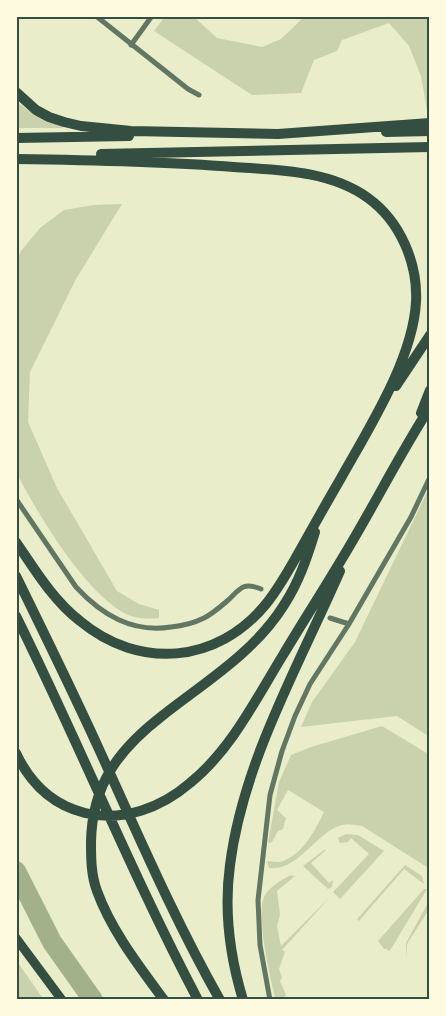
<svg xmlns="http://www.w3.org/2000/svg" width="446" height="1016" viewBox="0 0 446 1016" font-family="Lato,sans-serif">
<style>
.green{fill:#cad2ad}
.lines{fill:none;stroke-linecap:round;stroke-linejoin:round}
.river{stroke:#a3b18a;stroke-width:20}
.minor{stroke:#617663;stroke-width:5}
.primary{stroke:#344e41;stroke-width:9}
.motorway{stroke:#344e41;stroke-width:10}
.neatline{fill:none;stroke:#344e41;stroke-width:2}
</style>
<rect width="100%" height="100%" fill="#e9edc9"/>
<path class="green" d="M 165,16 L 193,16 L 217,38 L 262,47 L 281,39 L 305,16 L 430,16 L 430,110 L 427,110 L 421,76 L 409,46 L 389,23 L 342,40 L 337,51 L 314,60 L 301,93 L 252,95 L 154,31 Z
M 16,101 L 34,115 L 64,128 L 16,128 Z
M 122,204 L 76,279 L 30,372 L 28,422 L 57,488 L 117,591 L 139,604 L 159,610 L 159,618 C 148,619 136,619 126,614 C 83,591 38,514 16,472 L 16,263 L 21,251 L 40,228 L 64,210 L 94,205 Z
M 430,486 L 430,737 L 397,716 L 301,727 L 312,702 L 355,642 Z
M 382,726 L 430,755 L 430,869 L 362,826 C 355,825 349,823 342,825 C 317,831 298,872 269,868 L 267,861 C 272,861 279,863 283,861 C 304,853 315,830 324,812 L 288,790 L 277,810 L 286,818 L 283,829 L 278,831 L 272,842 L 268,843 L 279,782 L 291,755 L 311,747 Z
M 346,834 L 358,835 L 384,851 L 340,899 L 333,892 L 369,854 L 351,838 L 348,842 L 340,843 L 338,838 Z
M 324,850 L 326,850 L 311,863 L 329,883 L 333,880 L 332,887 L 328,889 L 303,866 Z
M 405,865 L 422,876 L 424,884 L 404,869 L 359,921 L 357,919 Z
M 291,875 L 295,876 L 277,891 L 280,915 L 277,926 L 281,946 L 331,896 L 282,950 L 285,952 L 279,969 L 282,978 L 280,981 L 286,995 L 283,998 L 285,1000 L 276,1000 C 270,979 256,915 264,897 C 269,887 281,880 291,875 Z
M 424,889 L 427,889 L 391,949 L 388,951 L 387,949 L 384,949 L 378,941 Z
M 430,899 L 430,911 L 428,911 L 407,944 L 407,959 L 406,943 Z
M 16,959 L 19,964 L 44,1000 L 16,1000 Z"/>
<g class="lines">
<path class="river" d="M 16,871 L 52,942 L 93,1000"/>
<path class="minor" d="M 96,16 L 188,89 L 199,95
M 131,45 L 152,16
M 16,499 L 76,587 C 102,615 132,633 171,627 C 182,626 194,623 204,618 C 212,614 219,608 226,602 C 240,590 241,581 261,589
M 330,618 L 349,624
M 270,1000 L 260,945 L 258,900 L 270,795 L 282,751 L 295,716 L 310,684 L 349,624 L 411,517 L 430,477"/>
<path class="primary" d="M 16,938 L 62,1000"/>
<path class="motorway" d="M 16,92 L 36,110 L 49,117 L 64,122 L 81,126 L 131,131 L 278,134 L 430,123
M 386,132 L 430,131
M 16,138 L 129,136
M 101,154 L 430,147
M 16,159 C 84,160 152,161 220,166 C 268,170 327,168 368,198 C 400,221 418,263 416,302 C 413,359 369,428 341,478 C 327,502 313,527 299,552 C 289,570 279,588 266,604 C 217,664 139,670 80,621 C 53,600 35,570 16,542
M 396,386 L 430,335
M 421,413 L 430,390
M 16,576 C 44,633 72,690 98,747 C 137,832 174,919 220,1000
M 16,616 C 79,743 132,875 198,1000
M 16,753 C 30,783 53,805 85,813 C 123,822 161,808 190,783 C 231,750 256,699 283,655 C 307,615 333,575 356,535 C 381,492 403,449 430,407
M 164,1000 C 139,966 111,930 97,891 C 91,875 91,858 91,842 C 92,785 118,750 162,716 C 205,682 254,653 284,605 C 299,582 307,558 315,532
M 243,1000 C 230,957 224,909 230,865 C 243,762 299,665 340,571"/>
</g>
<rect width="446" height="1016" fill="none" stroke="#fefae0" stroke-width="35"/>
<rect x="18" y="18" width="410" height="980" class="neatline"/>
</svg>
